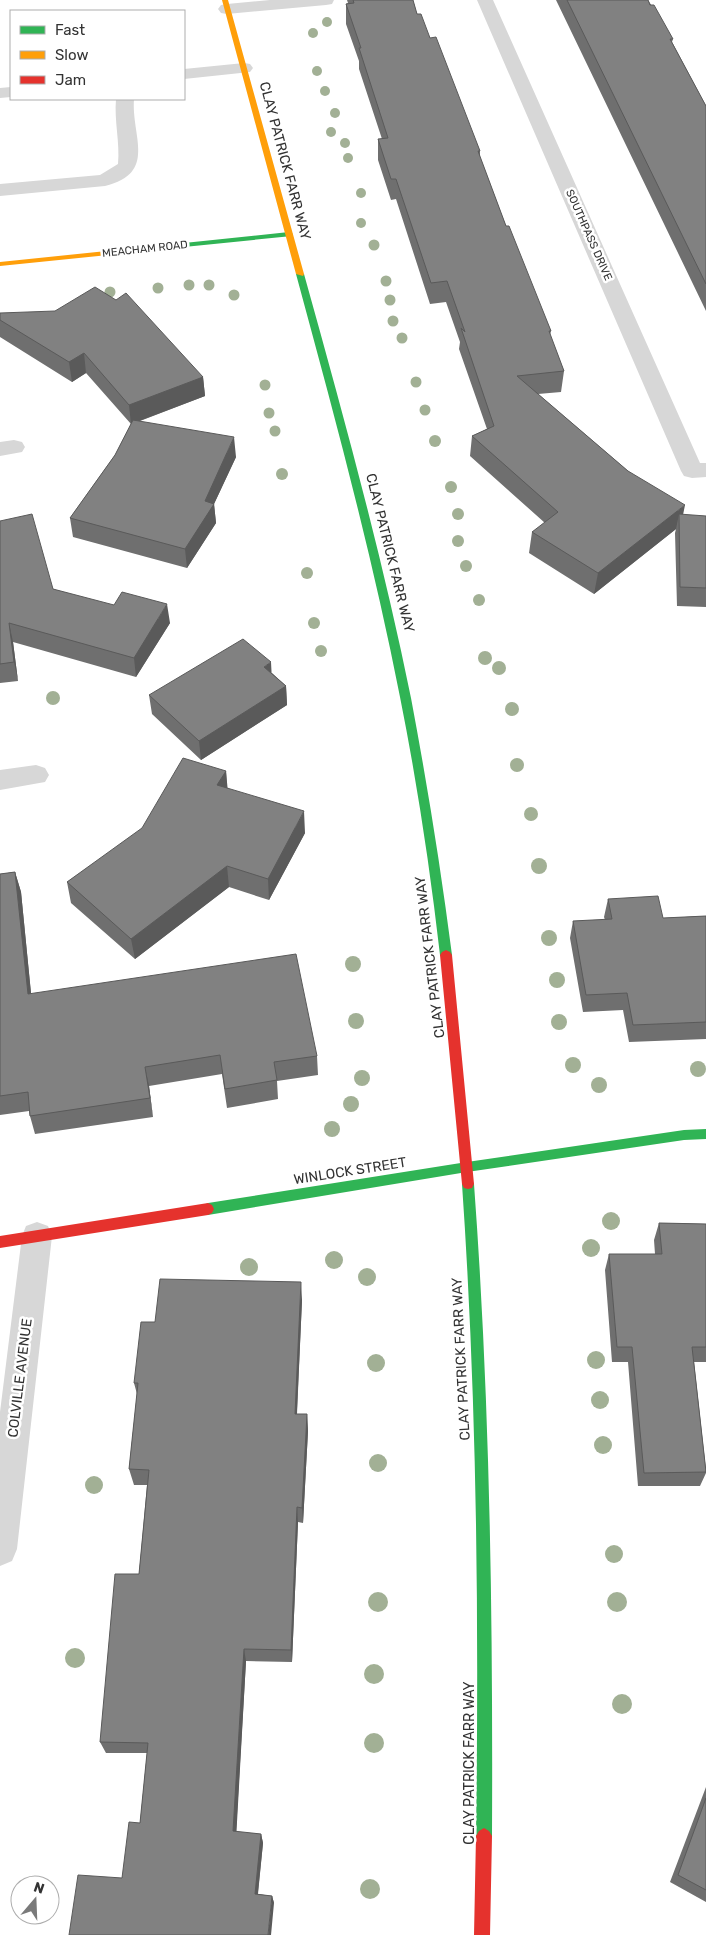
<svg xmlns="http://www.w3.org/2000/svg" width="706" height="1935" viewBox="0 0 706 1935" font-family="Rubik,sans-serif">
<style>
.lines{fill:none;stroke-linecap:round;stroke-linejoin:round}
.lane{fill:#d7d7d7;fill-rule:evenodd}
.street{fill:#d7d7d7;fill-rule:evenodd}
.fast{fill:#30b455;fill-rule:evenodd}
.slow{fill:#ff9f0a;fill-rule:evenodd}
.jam{fill:#e5322d;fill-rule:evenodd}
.tree{fill:#a2b095}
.wall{fill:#6f6f6f}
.shaded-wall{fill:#5a5a5a}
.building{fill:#818181;stroke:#5a5a5a}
.labels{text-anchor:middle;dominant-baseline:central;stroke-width:5;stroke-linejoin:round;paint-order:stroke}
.far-street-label{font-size:11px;fill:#333;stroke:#fff}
.street-label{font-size:14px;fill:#333;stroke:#fff}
</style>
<rect width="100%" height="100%" fill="#fff"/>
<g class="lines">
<path class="lane" d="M 244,63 L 250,64 L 253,68 L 250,72 L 184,79 L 184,69 Z
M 11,87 L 11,97 L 0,98 L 0,88 Z
M 116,99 L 134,99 C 131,136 158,173 105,186 L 0,196 L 0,184 L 100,175 L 118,164 C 120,142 114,121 116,99 Z"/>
<path class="street" d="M 270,0 L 334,0 L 332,4 L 326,5 L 227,14 L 221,13 L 218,9 L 221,5 L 227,4 Z
M 477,0 L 493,0 L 700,463 L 706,463 L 706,477 L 692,478 L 684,476 L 681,471 Z
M 14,440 L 22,442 L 25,447 L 22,452 L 0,456 L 0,442 Z
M 36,765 L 45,768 L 49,775 L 45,782 L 0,790 L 0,770 Z
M 37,1222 L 48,1226 L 52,1236 L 17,1549 L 12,1561 L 0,1566 L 0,1412 L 22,1236 L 26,1226 Z"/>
<path class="fast" d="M 289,232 L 293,234 L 292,236 L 184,247 L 180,245 L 184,243 Z
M 297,272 L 304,274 C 343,414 382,555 411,698 C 427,783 441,869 452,955 L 450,958 L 442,958 L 440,955 C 430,868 417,782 400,697 C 372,554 334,414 296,274 Z
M 706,1129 L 706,1139 L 684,1140 L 467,1172 L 208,1215 L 204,1213 L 202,1209 L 204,1205 L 208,1203 L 467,1162 L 684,1130 Z
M 468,1179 L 472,1180 L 474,1184 C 490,1401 493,1618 492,1836 L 489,1841 L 484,1844 L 479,1841 L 476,1836 C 479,1618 477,1401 462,1184 L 464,1180 Z"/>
<path class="slow" d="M 222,0 L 228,0 L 304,274 L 303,276 L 296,274 Z
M 184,243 L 188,245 L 187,247 L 0,266 L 0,262 Z"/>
<path class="jam" d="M 446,950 L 450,952 L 452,955 L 474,1184 L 472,1188 L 468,1189 L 464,1188 L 462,1184 L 440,955 L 442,952 Z
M 208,1203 L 212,1205 L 214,1209 L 212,1213 L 208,1215 L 0,1248 L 0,1236 Z
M 484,1828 L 489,1831 L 492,1836 L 490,1935 L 474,1935 L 476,1836 L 479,1831 Z"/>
</g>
<g class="tree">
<circle cx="327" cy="22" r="5"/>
<circle cx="313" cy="33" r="5"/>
<circle cx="317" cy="71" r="5"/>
<circle cx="325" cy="91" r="5"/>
<circle cx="335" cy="113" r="5"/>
<circle cx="331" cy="132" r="5"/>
<circle cx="345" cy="143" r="5"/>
<circle cx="348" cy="158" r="5"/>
<circle cx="361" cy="193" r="5"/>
<circle cx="361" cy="223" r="5"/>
<circle cx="374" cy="245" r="5.5"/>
<circle cx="386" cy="281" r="5.5"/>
<circle cx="189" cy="285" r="5.5"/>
<circle cx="209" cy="285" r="5.5"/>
<circle cx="158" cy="288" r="5.5"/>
<circle cx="110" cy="292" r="5.5"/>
<circle cx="234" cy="295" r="5.5"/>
<circle cx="390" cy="300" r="5.5"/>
<circle cx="393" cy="321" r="5.5"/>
<circle cx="402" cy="338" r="5.5"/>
<circle cx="416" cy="382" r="5.5"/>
<circle cx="265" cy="385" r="5.5"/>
<circle cx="425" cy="410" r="5.5"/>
<circle cx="269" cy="413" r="5.5"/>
<circle cx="275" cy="431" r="5.5"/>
<circle cx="435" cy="441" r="6"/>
<circle cx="282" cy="474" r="6"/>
<circle cx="451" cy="487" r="6"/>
<circle cx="458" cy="514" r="6"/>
<circle cx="458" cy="541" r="6"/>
<circle cx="466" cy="566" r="6"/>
<circle cx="307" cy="573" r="6"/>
<circle cx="479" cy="600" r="6"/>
<circle cx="314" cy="623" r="6"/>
<circle cx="321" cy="651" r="6"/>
<circle cx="485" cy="658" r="7"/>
<circle cx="499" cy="668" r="7"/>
<circle cx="53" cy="698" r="7"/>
<circle cx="512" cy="709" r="7"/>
<circle cx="517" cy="765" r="7"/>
<circle cx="531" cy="814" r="7"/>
<circle cx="539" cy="866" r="8"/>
<circle cx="549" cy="938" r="8"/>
<circle cx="353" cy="964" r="8"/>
<circle cx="557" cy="980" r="8"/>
<circle cx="356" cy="1021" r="8"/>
<circle cx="559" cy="1022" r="8"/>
<circle cx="573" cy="1065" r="8"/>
<circle cx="698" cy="1069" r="8"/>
<circle cx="362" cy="1078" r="8"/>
<circle cx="599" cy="1085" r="8"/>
<circle cx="351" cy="1104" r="8"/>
<circle cx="332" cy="1129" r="8"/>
<circle cx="611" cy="1221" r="9"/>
<circle cx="591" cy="1248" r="9"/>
<circle cx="334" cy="1260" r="9"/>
<circle cx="249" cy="1267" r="9"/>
<circle cx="367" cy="1277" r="9"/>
<circle cx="596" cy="1360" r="9"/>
<circle cx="376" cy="1363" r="9"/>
<circle cx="600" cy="1400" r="9"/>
<circle cx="603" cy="1445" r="9"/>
<circle cx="378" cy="1463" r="9"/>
<circle cx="94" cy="1485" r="9"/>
<circle cx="614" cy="1554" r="9"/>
<circle cx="378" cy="1602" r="10"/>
<circle cx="617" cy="1602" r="10"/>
<circle cx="75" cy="1658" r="10"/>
<circle cx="374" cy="1674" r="10"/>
<circle cx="622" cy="1704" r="10"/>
<circle cx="374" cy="1743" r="10"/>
<circle cx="370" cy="1889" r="10"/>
</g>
<path class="wall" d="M 347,0 L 413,0 L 417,14 L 430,38 L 480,151 L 480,157 L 506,226 L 551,331 L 550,335 L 564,371 L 561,392 L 538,394 L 628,471 L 683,515 L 706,516 L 706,607 L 677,606 L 675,533 L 676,529 L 594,594 L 529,553 L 532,532 L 545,523 L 470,456 L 472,436 L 487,429 L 459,349 L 460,342 L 446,302 L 430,304 L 396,199 L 391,200 L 378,160 L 378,139 L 382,139 L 359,69 L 359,61 L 346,24 L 346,4 L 348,3 Z
M 556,0 L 648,0 L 673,39 L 672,42 L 706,106 L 706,311 Z
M 0,313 L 203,377 L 205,396 L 140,421 L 236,457 L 214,504 L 216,523 L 187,568 L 73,537 L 70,518 L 115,455 L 131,424 L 86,373 L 72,382 L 0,337 Z
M 0,521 L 53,589 L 170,623 L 136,677 L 13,642 L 18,681 L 0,683 Z
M 272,673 L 286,686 L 287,705 L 201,760 L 152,714 L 149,695 Z
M 226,771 L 227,788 L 305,833 L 269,900 L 229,887 L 135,959 L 71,903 L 67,882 Z
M 15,872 L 21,892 L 31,994 L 317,1056 L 318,1075 L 277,1081 L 278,1099 L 227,1108 L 222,1074 L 149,1086 L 153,1117 L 35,1134 L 30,1116 L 29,1111 L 0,1115 L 0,874 Z
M 608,899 L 663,918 L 706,916 L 706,1039 L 629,1042 L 623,1010 L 583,1012 L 570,938 L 573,921 L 605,920 L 604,917 Z
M 659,1223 L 706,1224 L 706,1362 L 694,1362 L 706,1470 L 706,1473 L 700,1486 L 638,1486 L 628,1362 L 612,1362 L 605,1270 L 609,1254 L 655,1254 L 654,1240 Z
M 302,1300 L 297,1414 L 307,1414 L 308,1431 L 303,1523 L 298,1522 L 292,1662 L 246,1661 L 236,1832 L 261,1834 L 263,1843 L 258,1894 L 272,1896 L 274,1903 L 122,1878 L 140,1823 L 147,1753 L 106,1753 L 100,1742 L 139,1574 L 147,1485 L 134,1485 L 129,1469 L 137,1394 L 134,1383 L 155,1322 Z
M 706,1787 L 706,1902 L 670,1882 Z"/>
<path class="shaded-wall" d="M 84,353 L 86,373 L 72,382 L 69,362 Z
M 203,377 L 205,396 L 131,424 L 129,405 Z
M 234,437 L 236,457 L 214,504 L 216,523 L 187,568 L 185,549 L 205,501 Z
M 685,505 L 681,525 L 679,514 L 676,529 L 594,594 L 598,573 Z
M 167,604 L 170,623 L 136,677 L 134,658 Z
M 9,623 L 13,642 L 18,681 L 14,662 Z
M 271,662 L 272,681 L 264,667 Z
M 286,686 L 287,705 L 201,760 L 199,741 Z
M 226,771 L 228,793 L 217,785 Z
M 304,811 L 305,833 L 269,900 L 268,879 Z
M 227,866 L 229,887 L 135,959 L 131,939 Z
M 15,872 L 21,892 L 33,1013 L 28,994 Z
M 145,1067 L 149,1086 L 153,1117 L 150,1098 Z
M 301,1282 L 302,1300 L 296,1431 L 295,1414 Z
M 307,1414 L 308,1431 L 303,1523 L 302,1508 Z
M 297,1507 L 298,1522 L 292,1662 L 291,1650 Z
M 244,1649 L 246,1661 L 236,1840 L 233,1831 Z
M 261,1834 L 263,1843 L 257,1901 L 255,1894 Z
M 272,1896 L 274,1903 L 271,1935 L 268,1935 Z"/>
<path class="building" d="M 353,0 L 413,0 L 417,14 L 421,14 L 430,38 L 436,37 L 480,151 L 478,151 L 506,226 L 509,226 L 551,331 L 549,331 L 564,371 L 517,376 L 628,471 L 685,505 L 598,573 L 532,532 L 558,512 L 472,436 L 494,426 L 461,328 L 465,332 L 447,281 L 431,283 L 396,179 L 391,179 L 378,139 L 388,138 L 359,48 L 361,48 L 346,4 L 354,3 Z
M 567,0 L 648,0 L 650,5 L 654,5 L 673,39 L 670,39 L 706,106 L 706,284 Z
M 95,287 L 116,300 L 126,293 L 203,377 L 129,405 L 84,353 L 69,362 L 0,320 L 0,313 L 55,311 Z
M 133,420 L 234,437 L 205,501 L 214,504 L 185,549 L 70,518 L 115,455 Z
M 32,514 L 53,589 L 114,605 L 122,592 L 167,604 L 134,658 L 9,623 L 14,662 L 0,664 L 0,521 Z
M 679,514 L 706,516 L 706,588 L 680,587 Z
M 243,639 L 271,662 L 264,667 L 286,686 L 199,741 L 149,695 Z
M 183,758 L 226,771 L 217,785 L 304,811 L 268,879 L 227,866 L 131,939 L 67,882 L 142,828 Z
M 15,872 L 28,994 L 296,954 L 317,1056 L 274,1062 L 277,1080 L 225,1089 L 220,1055 L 145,1067 L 150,1098 L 30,1116 L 28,1092 L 0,1096 L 0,874 Z
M 658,896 L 663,918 L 706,916 L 706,1022 L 633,1025 L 627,993 L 586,995 L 573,921 L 612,919 L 608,899 Z
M 659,1223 L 706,1224 L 706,1347 L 692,1347 L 706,1472 L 644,1473 L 632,1347 L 617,1347 L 609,1254 L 662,1254 Z
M 160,1279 L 301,1282 L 295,1414 L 307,1414 L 302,1508 L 297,1507 L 291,1650 L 244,1649 L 233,1831 L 261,1834 L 255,1894 L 272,1896 L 268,1935 L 69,1935 L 78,1875 L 122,1878 L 129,1822 L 140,1823 L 148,1743 L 100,1742 L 115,1574 L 139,1574 L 149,1470 L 129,1469 L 138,1383 L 134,1383 L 141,1322 L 155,1322 Z
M 706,1798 L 706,1890 L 678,1875 Z"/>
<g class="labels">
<g class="far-street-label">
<text transform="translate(589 235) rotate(66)">SOUTHPASS DRIVE</text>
<text transform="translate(145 249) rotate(-6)">MEACHAM ROAD</text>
</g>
<g class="street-label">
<text transform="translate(285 161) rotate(75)">CLAY PATRICK FARR WAY</text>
<text transform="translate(390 553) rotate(76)">CLAY PATRICK FARR WAY</text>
<text transform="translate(430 957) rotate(-97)">CLAY PATRICK FARR WAY</text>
<text transform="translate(350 1171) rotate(-9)">WINLOCK STREET</text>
<text transform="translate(461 1359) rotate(-93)">CLAY PATRICK FARR WAY</text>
<text transform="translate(20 1378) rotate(-83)">COLVILLE AVENUE</text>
<text transform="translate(469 1763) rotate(-90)">CLAY PATRICK FARR WAY</text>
</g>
</g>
<rect x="10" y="10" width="175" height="90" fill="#ffffff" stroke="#adadad"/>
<rect x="20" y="26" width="25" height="8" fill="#30b455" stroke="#adadad"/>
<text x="55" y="35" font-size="15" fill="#333333">Fast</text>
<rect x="20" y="51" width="25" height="8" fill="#ff9f0a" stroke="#adadad"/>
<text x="55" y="60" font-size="15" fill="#333333">Slow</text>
<rect x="20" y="76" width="25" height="8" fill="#e5322d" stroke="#adadad"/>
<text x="55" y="85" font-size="15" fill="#333333">Jam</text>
<g transform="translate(35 1900) rotate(19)"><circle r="24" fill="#ffffff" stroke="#adadad"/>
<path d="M0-4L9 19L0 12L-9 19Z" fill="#7a7a7a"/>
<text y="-8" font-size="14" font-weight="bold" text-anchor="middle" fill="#333333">N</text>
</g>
</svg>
